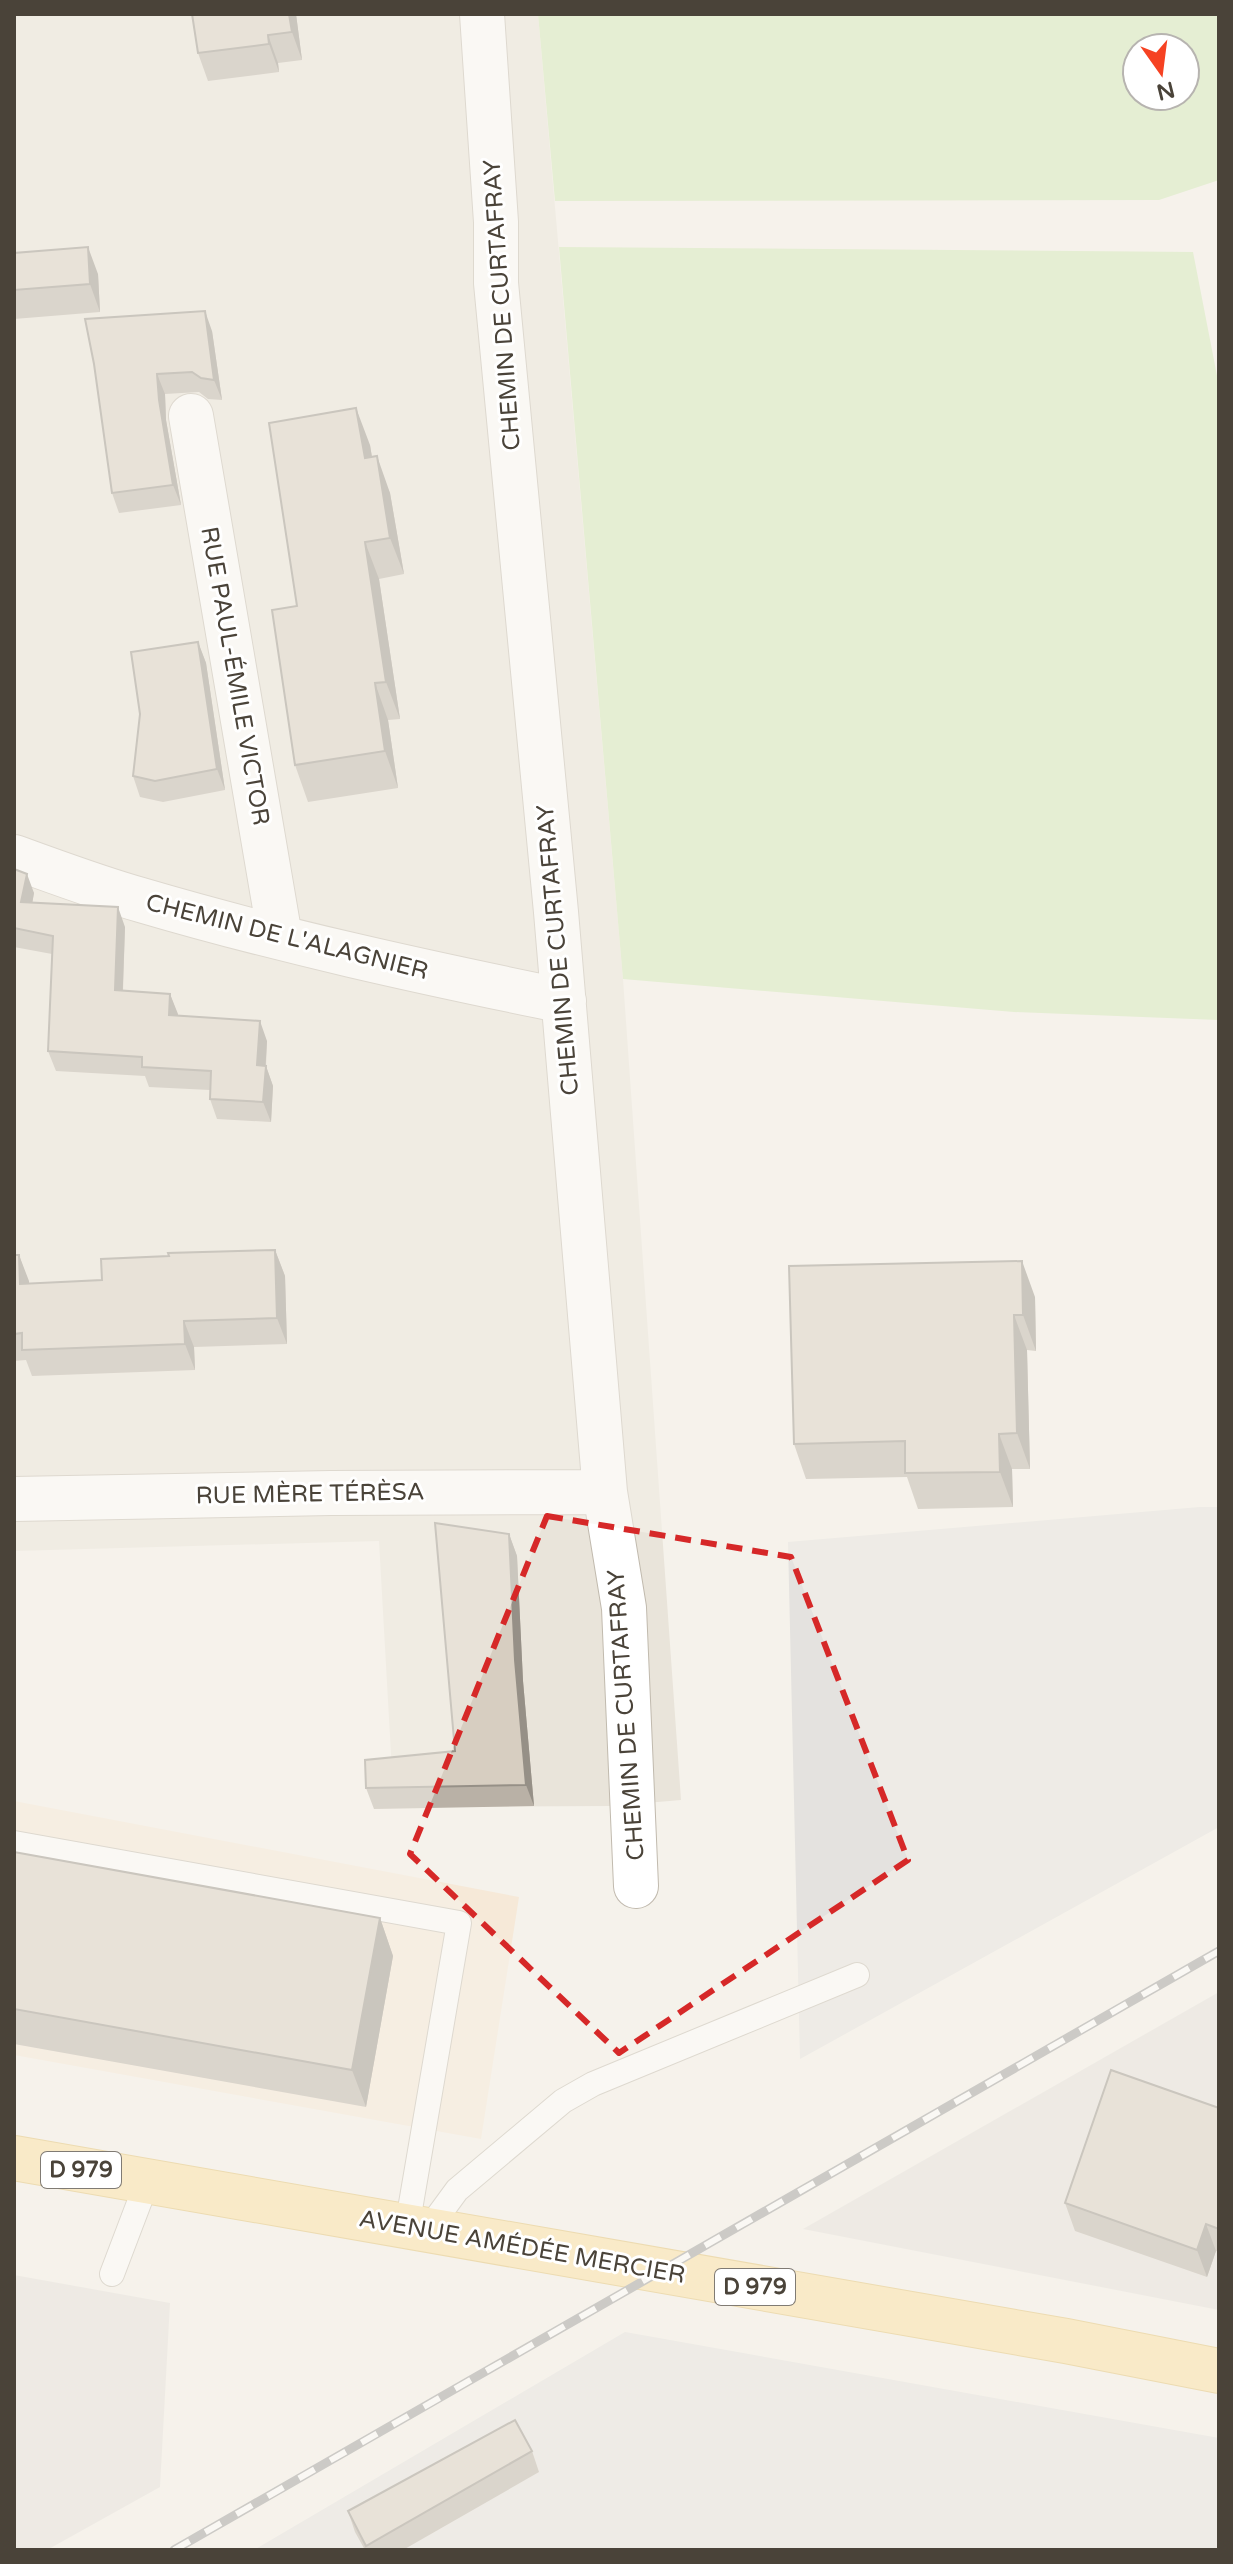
<svg xmlns="http://www.w3.org/2000/svg" width="1233" height="2564" viewBox="0 0 1233 2564" font-family="'Varela Round',sans-serif">
<style>
.residential{fill:#e9e4da}
.commercial{fill:#f6e9d8}
.industrial{fill:#e5e1dc}
.green{fill:#d1e8b5;fill-rule:evenodd}
.parking{fill:#e4e2df}
.lines{fill:none;stroke-linecap:round;stroke-linejoin:round}
.lane-casing{stroke:#c1baae;stroke-width:26}
.street-casing{stroke:#c1baae;stroke-width:46}
.primary-casing{stroke:#e2bf6c;stroke-width:46}
.lane{stroke:#fff;stroke-width:24}
.street{stroke:#fff;stroke-width:44}
.primary{stroke:#fce19d;stroke-width:44}
.rail-casing{stroke:#999;stroke-width:9}
.rail{stroke:#fff;stroke-width:6;stroke-dasharray:18;stroke-linecap:butt}
.wall{fill:#b9b1a6}
.shaded-wall{fill:#969087}
.building{fill:#d7cec1;stroke:#969087;stroke-width:2}
.marked{fill:none;stroke:#d62828;stroke-width:6;stroke-dasharray:16 10;stroke-linejoin:round}
.labels{text-anchor:middle;dominant-baseline:central;stroke-width:6;stroke-linejoin:round;paint-order:stroke}
.shield{fill:#fff;stroke:#807b74;stroke-width:2}
.shield-label{font-size:22px;font-weight:bold;fill:#4a4339}
.street-label{font-size:24px;fill:#4a4339;stroke:#fff}
</style>
<rect width="100%" height="100%" fill="#f5f2eb"/>
<path class="residential" d="M 14,14 L 538,14 L 623,979 L 681,1800 L 611,1806 L 394,1807 L 379,1541 L 14,1551 Z"/>
<path class="commercial" d="M 14,1801 L 519,1897 L 481,2139 L 14,2055 Z"/>
<path class="industrial" d="M 1219,1992 L 1219,2310 L 803,2229 Z
M 14,2275 L 170,2303 L 160,2487 L 47,2550 L 14,2550 Z"/>
<path class="green" d="M 538,14 L 1219,14 L 1219,180 L 1159,200 L 555,201 ZM 1137,48 L 1185,48 L 1185,96 L 1137,96 Z
M 559,247 L 1193,252 L 1219,386 L 1219,1020 L 1014,1012 L 623,979 Z"/>
<path class="parking" d="M 1200,1507 L 1219,1507 L 1219,1827 L 800,2059 L 788,1542 Z
M 625,2332 L 1219,2438 L 1219,2550 L 254,2550 Z"/>
<g class="lines">
<g class="lane-casing">
<path id="lane" d="M 14,1843 L 459,1923 L 407,2227
M 427,2231 L 457,2190 L 563,2101 L 593,2084 L 857,1975
M 112,2274 L 147,2182"/>
</g>
<g class="street-casing">
<path id="street" d="M 482,14 L 496,222 L 496,283 L 556,912 L 605,1492 L 624,1608 L 636,1886
M 191,416 L 280,937
M 14,857 C 56,872 98,888 141,900 C 280,941 422,972 564,1001
M 14,1499 L 331,1493 L 605,1492"/>
</g>
<g class="primary-casing">
<path id="primary" d="M 14,2158 L 1066,2341 L 1219,2371"/>
</g>
<use href="#lane" class="lane"/>
<use href="#street" class="street"/>
<use href="#primary" class="primary"/>
<g class="rail-casing">
<path id="rail" d="M 174,2550 L 1219,1951"/>
</g>
<use href="#rail" class="rail"/>
</g>
<path class="wall" d="M 296,14 L 302,60 L 278,63 L 279,72 L 208,81 L 198,53 Z
M 14,253 L 98,274 L 100,312 L 14,319 Z
M 212,331 L 222,400 L 208,399 L 199,392 L 165,394 L 166,420 L 181,505 L 119,513 L 112,493 L 94,364 Z
M 370,445 L 372,457 L 390,493 L 404,574 L 379,579 L 400,719 L 388,720 L 398,788 L 308,802 L 295,765 L 297,606 Z
M 198,642 L 206,663 L 225,790 L 163,802 L 140,797 L 133,776 Z
M 14,869 L 34,893 L 32,903 L 125,927 L 123,991 L 170,994 L 178,1016 L 267,1041 L 266,1066 L 273,1086 L 271,1122 L 217,1119 L 210,1099 L 210,1090 L 149,1087 L 145,1076 L 56,1071 L 48,1051 L 52,954 L 14,947 Z
M 275,1250 L 285,1276 L 287,1344 L 194,1347 L 195,1370 L 32,1376 L 26,1360 L 14,1361 L 14,1255 L 19,1255 L 29,1284 L 102,1280 Z
M 1035,1297 L 1036,1351 L 1027,1350 L 1030,1469 L 1012,1469 L 1013,1507 L 918,1509 L 907,1477 L 806,1479 L 794,1444 Z
M 509,1534 L 517,1556 L 523,1681 L 534,1806 L 374,1809 L 366,1788 L 455,1751 Z
M 14,1852 L 380,1918 L 393,1956 L 366,2107 L 14,2044 Z
M 1219,2108 L 1219,2252 L 1216,2251 L 1207,2277 L 1075,2231 L 1065,2203 Z
M 532,2451 L 539,2472 L 403,2550 L 365,2550 L 355,2532 L 348,2511 Z"/>
<path class="shaded-wall" d="M 289,14 L 296,14 L 302,60 L 292,32 Z
M 268,35 L 278,63 L 279,72 L 269,44 Z
M 88,247 L 98,274 L 100,312 L 90,284 Z
M 205,311 L 212,331 L 222,400 L 214,380 Z
M 157,374 L 165,394 L 166,420 L 181,505 L 173,485 L 159,400 Z
M 356,408 L 370,445 L 378,495 L 365,458 Z
M 377,456 L 390,493 L 404,574 L 390,538 Z
M 365,542 L 379,579 L 400,719 L 386,682 Z
M 198,642 L 206,663 L 225,790 L 217,769 Z
M 375,683 L 388,720 L 398,788 L 385,751 Z
M 27,874 L 34,893 L 29,922 L 21,902 Z
M 118,907 L 125,927 L 122,1010 L 115,990 Z
M 170,994 L 178,1014 L 176,1035 L 169,1015 Z
M 260,1021 L 267,1041 L 265,1074 L 266,1066 L 273,1086 L 271,1122 L 263,1102 L 257,1065 Z
M 275,1250 L 285,1276 L 287,1344 L 277,1318 Z
M 19,1255 L 29,1281 L 30,1310 L 20,1284 Z
M 1022,1261 L 1035,1297 L 1036,1351 L 1023,1315 Z
M 1014,1315 L 1027,1350 L 1030,1469 L 1017,1433 Z
M 184,1321 L 194,1347 L 195,1370 L 185,1344 Z
M 999,1434 L 1012,1469 L 1013,1507 L 1000,1472 Z
M 509,1534 L 517,1556 L 523,1681 L 534,1806 L 526,1785 L 515,1660 Z
M 380,1918 L 393,1956 L 366,2107 L 352,2070 Z
M 1206,2224 L 1216,2251 L 1207,2277 L 1197,2250 Z"/>
<path class="building" d="M 192,14 L 289,14 L 292,32 L 268,35 L 269,44 L 198,53 Z
M 88,247 L 90,284 L 14,290 L 14,253 Z
M 205,311 L 214,380 L 201,378 L 192,372 L 157,374 L 159,400 L 173,485 L 112,493 L 94,364 L 85,319 Z
M 356,408 L 365,458 L 377,456 L 390,538 L 365,542 L 386,682 L 375,683 L 385,751 L 295,765 L 272,610 L 297,606 L 269,423 Z
M 198,642 L 217,769 L 155,781 L 133,776 L 140,714 L 131,652 Z
M 14,869 L 27,874 L 21,902 L 118,907 L 115,990 L 170,994 L 169,1015 L 260,1021 L 257,1065 L 266,1066 L 263,1102 L 210,1099 L 211,1071 L 142,1067 L 142,1057 L 48,1051 L 53,936 L 14,928 Z
M 275,1250 L 277,1318 L 184,1321 L 185,1344 L 22,1350 L 22,1333 L 14,1334 L 14,1255 L 19,1255 L 20,1284 L 102,1280 L 101,1259 L 169,1256 L 168,1253 Z
M 1022,1261 L 1023,1315 L 1014,1315 L 1017,1433 L 999,1434 L 1000,1472 L 905,1473 L 905,1441 L 794,1444 L 789,1266 Z
M 435,1523 L 509,1534 L 515,1660 L 526,1785 L 366,1788 L 365,1760 L 455,1751 Z
M 14,1852 L 380,1918 L 352,2070 L 14,2009 Z
M 1111,2070 L 1219,2108 L 1219,2229 L 1206,2224 L 1197,2250 L 1065,2203 Z
M 515,2420 L 532,2451 L 366,2546 L 348,2511 Z"/>
<path d="M0 0H1233V2564H0ZM 547,1516 L 791,1557 L 908,1860 L 619,2053 L 410,1854 Z" fill="#f5f2eb" fill-opacity=".55" fill-rule="evenodd"/>
<path class="marked" d="M 547,1516 L 791,1557 L 908,1860 L 619,2053 L 410,1854 Z"/>
<g class="labels">
<g class="shield">
<rect x="41" y="2152" width="80" height="36" rx="6"/>
<rect x="715" y="2269" width="80" height="36" rx="6"/>
</g>
<g class="shield-label">
<text x="81" y="2170">D 979</text>
<text x="755" y="2287">D 979</text>
</g>
<g class="street-label">
<text transform="translate(502 305) rotate(-94)">CHEMIN DE CURTAFRAY</text>
<text transform="translate(235 676) rotate(80)">RUE PAUL-ÉMILE VICTOR</text>
<text transform="translate(287 937) rotate(14)">CHEMIN DE L'ALAGNIER</text>
<text transform="translate(558 950) rotate(-95)">CHEMIN DE CURTAFRAY</text>
<text transform="translate(310 1494) rotate(-1)">RUE MÈRE TÉRÈSA</text>
<text transform="translate(626 1715) rotate(-94)">CHEMIN DE CURTAFRAY</text>
<text transform="translate(522 2247) rotate(10)">AVENUE AMÉDÉE MERCIER</text>
</g>
</g>
<rect width="1233" height="2564" fill="none" stroke="#4a4339" stroke-width="32"/>
<g transform="translate(1161 72) rotate(166)"><circle r="38" fill="#ffffff" stroke="#b7b4b0" stroke-width="2"/>
<path d="M0-6L14 30L0 20L-14 30Z" fill="#f64222"/>
<text y="-12" font-size="22" font-weight="bold" text-anchor="middle" fill="#4a4339">N</text>
</g>
</svg>
